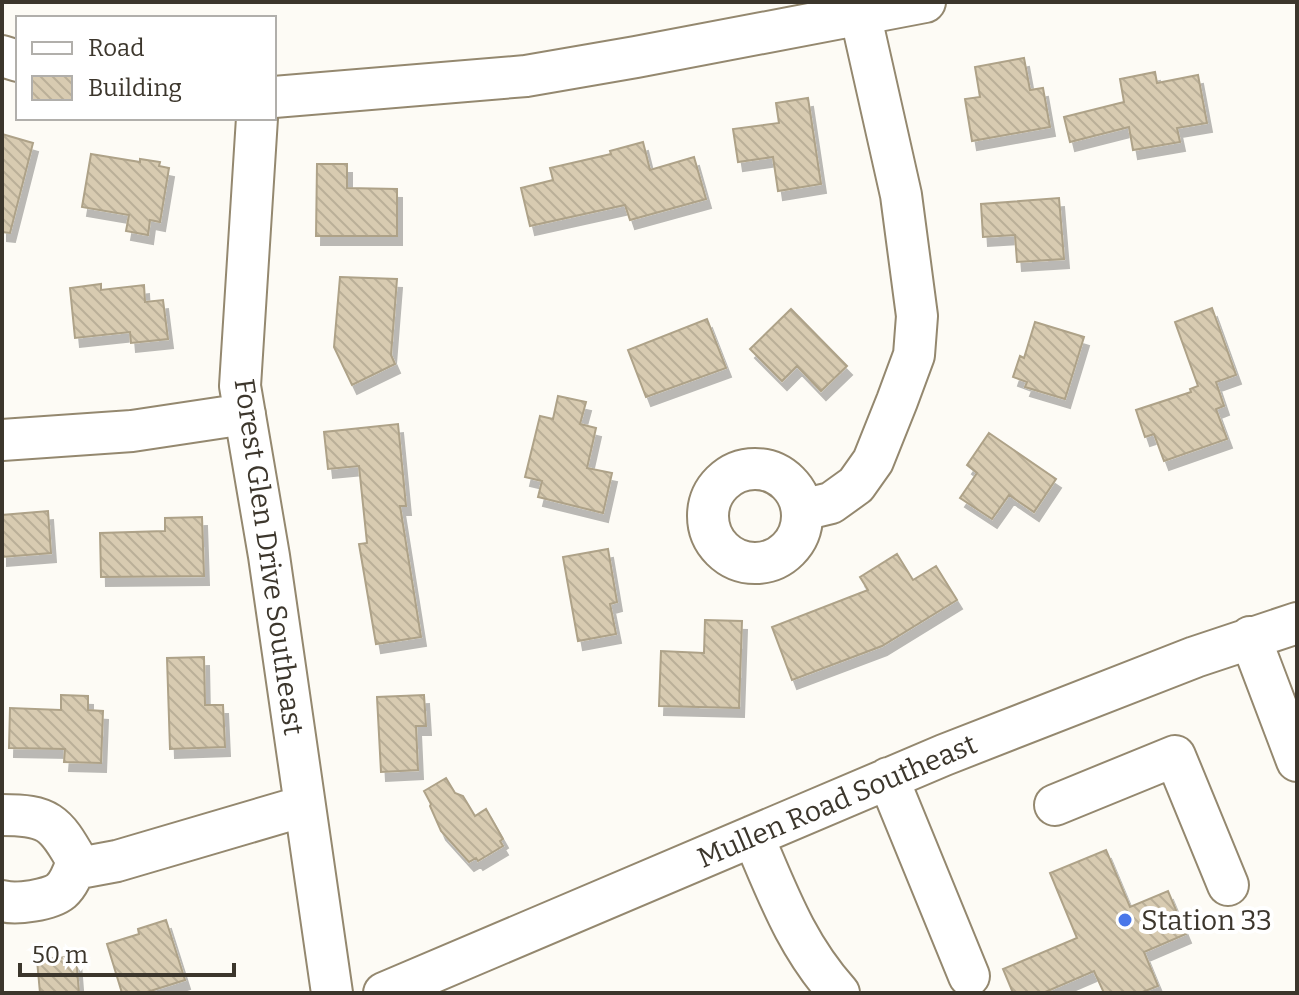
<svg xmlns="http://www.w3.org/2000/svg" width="1299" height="995" viewBox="0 0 1299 995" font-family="Bitter,serif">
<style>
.building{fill:url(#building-back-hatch);stroke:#aea288;stroke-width:2;filter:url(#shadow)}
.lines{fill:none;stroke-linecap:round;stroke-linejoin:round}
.minor-casing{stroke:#94886f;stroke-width:44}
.minor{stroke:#fff;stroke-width:40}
.poi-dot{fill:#4a77e9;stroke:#fff;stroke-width:3}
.labels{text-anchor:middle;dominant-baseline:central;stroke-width:8;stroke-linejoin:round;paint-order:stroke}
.street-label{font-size:28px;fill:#3c362c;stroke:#fff}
.poi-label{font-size:28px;fill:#3c362c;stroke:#fff;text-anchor:start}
</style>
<defs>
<pattern id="building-back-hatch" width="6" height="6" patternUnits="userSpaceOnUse" patternTransform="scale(2)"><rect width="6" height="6" fill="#d8cbb1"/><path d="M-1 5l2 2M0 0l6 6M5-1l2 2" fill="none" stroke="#baaf98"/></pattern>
<filter id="shadow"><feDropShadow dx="5" dy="9" stdDeviation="0" flood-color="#0004"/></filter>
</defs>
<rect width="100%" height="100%" fill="#fdfbf5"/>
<path class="building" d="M 1024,58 L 1030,90 L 1043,88 L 1050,127 L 972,141 L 965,99 L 980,97 L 975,67 Z
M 1155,72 L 1157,83 L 1198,75 L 1207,123 L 1177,128 L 1180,142 L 1133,150 L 1129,127 L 1070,142 L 1064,117 L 1124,102 L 1120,79 Z
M 808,98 L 821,184 L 778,191 L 773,157 L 738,162 L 733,129 L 779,123 L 776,103 Z
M 2,134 L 33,143 L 10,233 L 2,232 Z
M 643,142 L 650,170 L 694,157 L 706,199 L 630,220 L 625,205 L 530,226 L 521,188 L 553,180 L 550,168 L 611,154 L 610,151 Z
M 91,154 L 140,162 L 140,159 L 160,162 L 159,166 L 169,168 L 160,222 L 150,220 L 148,235 L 126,231 L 129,215 L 82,207 Z
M 317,164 L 347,164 L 347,188 L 397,189 L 397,236 L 316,236 Z
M 1059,198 L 1064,259 L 1017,262 L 1015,235 L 983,237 L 981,204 Z
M 340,277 L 397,279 L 391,355 L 395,364 L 352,385 L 334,347 Z
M 101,284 L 101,290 L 144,285 L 145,302 L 163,300 L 168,339 L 131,343 L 130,332 L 75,338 L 70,288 Z
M 1212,308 L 1236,375 L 1216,382 L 1224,406 L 1216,409 L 1227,439 L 1164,461 L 1154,434 L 1145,437 L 1136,410 L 1191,392 L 1190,389 L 1198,386 L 1175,322 Z
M 791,309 L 847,366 L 821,391 L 797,366 L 782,381 L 750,349 Z
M 707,319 L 726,368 L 646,397 L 628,350 Z
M 1035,322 L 1084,337 L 1065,399 L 1025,387 L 1027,382 L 1013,377 L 1020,356 L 1024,358 Z
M 558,396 L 586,402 L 580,424 L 596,428 L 587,468 L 612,473 L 603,513 L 538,497 L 542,481 L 525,477 L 540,416 L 553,419 Z
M 398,424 L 406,506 L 400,506 L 421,637 L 376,644 L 359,544 L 367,543 L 359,466 L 328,469 L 324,432 Z
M 989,433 L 1056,479 L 1034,512 L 1009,495 L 992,519 L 960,498 L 977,473 L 967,465 Z
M 48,511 L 51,553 L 2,557 L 2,515 Z
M 202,517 L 204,576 L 101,577 L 100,533 L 165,531 L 165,518 Z
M 608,549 L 617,602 L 610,604 L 616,634 L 578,641 L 563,557 Z
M 897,554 L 913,580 L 936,566 L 957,600 L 882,646 L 792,680 L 772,627 L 868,590 L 860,577 Z
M 705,620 L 742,621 L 739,708 L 659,706 L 661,651 L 704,653 Z
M 204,657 L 205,705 L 223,705 L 225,747 L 170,749 L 167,658 Z
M 61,695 L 88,696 L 88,710 L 103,711 L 101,763 L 64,762 L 65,749 L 9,748 L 10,708 L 61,710 Z
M 424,695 L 426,726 L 416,726 L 418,770 L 381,772 L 377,697 Z
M 446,778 L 455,793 L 463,796 L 475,816 L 486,809 L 503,839 L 500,841 L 503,846 L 478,861 L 476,858 L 469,862 L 441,831 L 430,806 L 431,804 L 424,791 Z
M 1106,850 L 1130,907 L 1168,891 L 1186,934 L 1144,952 L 1158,986 L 1140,993 L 1104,993 L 1094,971 L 1043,993 L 1013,993 L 1003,969 L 1077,938 L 1050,873 Z
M 166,920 L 185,980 L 144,993 L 122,993 L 107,944 L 139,934 L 138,929 Z
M 76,956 L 79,993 L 40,993 L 37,960 Z"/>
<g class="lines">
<g class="minor-casing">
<path id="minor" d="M 2,56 L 18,61
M 274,97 L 526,76 L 636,57 L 925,2
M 257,118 L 240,386 L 269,556 L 332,993
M 2,440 L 132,431 L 245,414
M708 516a47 47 0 1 1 94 0a47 47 0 1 1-94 0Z
M 802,510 L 831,503 L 856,485 L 873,461 L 897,401 L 914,355 L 917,316 L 901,195 L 860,13
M 1250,637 L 1297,761
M 888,778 L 969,976
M 1055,805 L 1175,756 L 1228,885
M 2,815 C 48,815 55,822 77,861 C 73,872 70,883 61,891 C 50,900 16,905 2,901
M 753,836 C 778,894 796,945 839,993
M 74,869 L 117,861 L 304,806
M 384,993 L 944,755 L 1195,657 L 1297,623"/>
</g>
<use href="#minor" class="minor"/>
</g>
<circle class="poi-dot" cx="1125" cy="920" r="8"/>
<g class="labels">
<g class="street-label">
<text transform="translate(269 557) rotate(82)">Forest Glen Drive Southeast</text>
<text transform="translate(837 801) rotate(-23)">Mullen Road Southeast</text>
</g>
<g class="poi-label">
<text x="1141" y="920">Station 33</text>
</g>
</g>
<rect width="1299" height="995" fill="none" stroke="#3c362c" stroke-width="8"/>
<rect x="16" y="16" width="260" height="104" fill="#ffffff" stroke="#b1afab" stroke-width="2"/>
<rect x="32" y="42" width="40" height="12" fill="#ffffff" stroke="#b1afab" stroke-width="2"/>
<text x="88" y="56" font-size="24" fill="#3c362c">Road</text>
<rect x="32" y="76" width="40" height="24" fill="url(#building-back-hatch)" stroke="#b1afab" stroke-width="2"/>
<text x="88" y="96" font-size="24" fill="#3c362c">Building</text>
<path d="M20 963v12h214v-12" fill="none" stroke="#3c362c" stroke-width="4"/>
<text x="32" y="963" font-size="24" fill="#3c362c" stroke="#ffffff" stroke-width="6" paint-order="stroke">50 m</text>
</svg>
